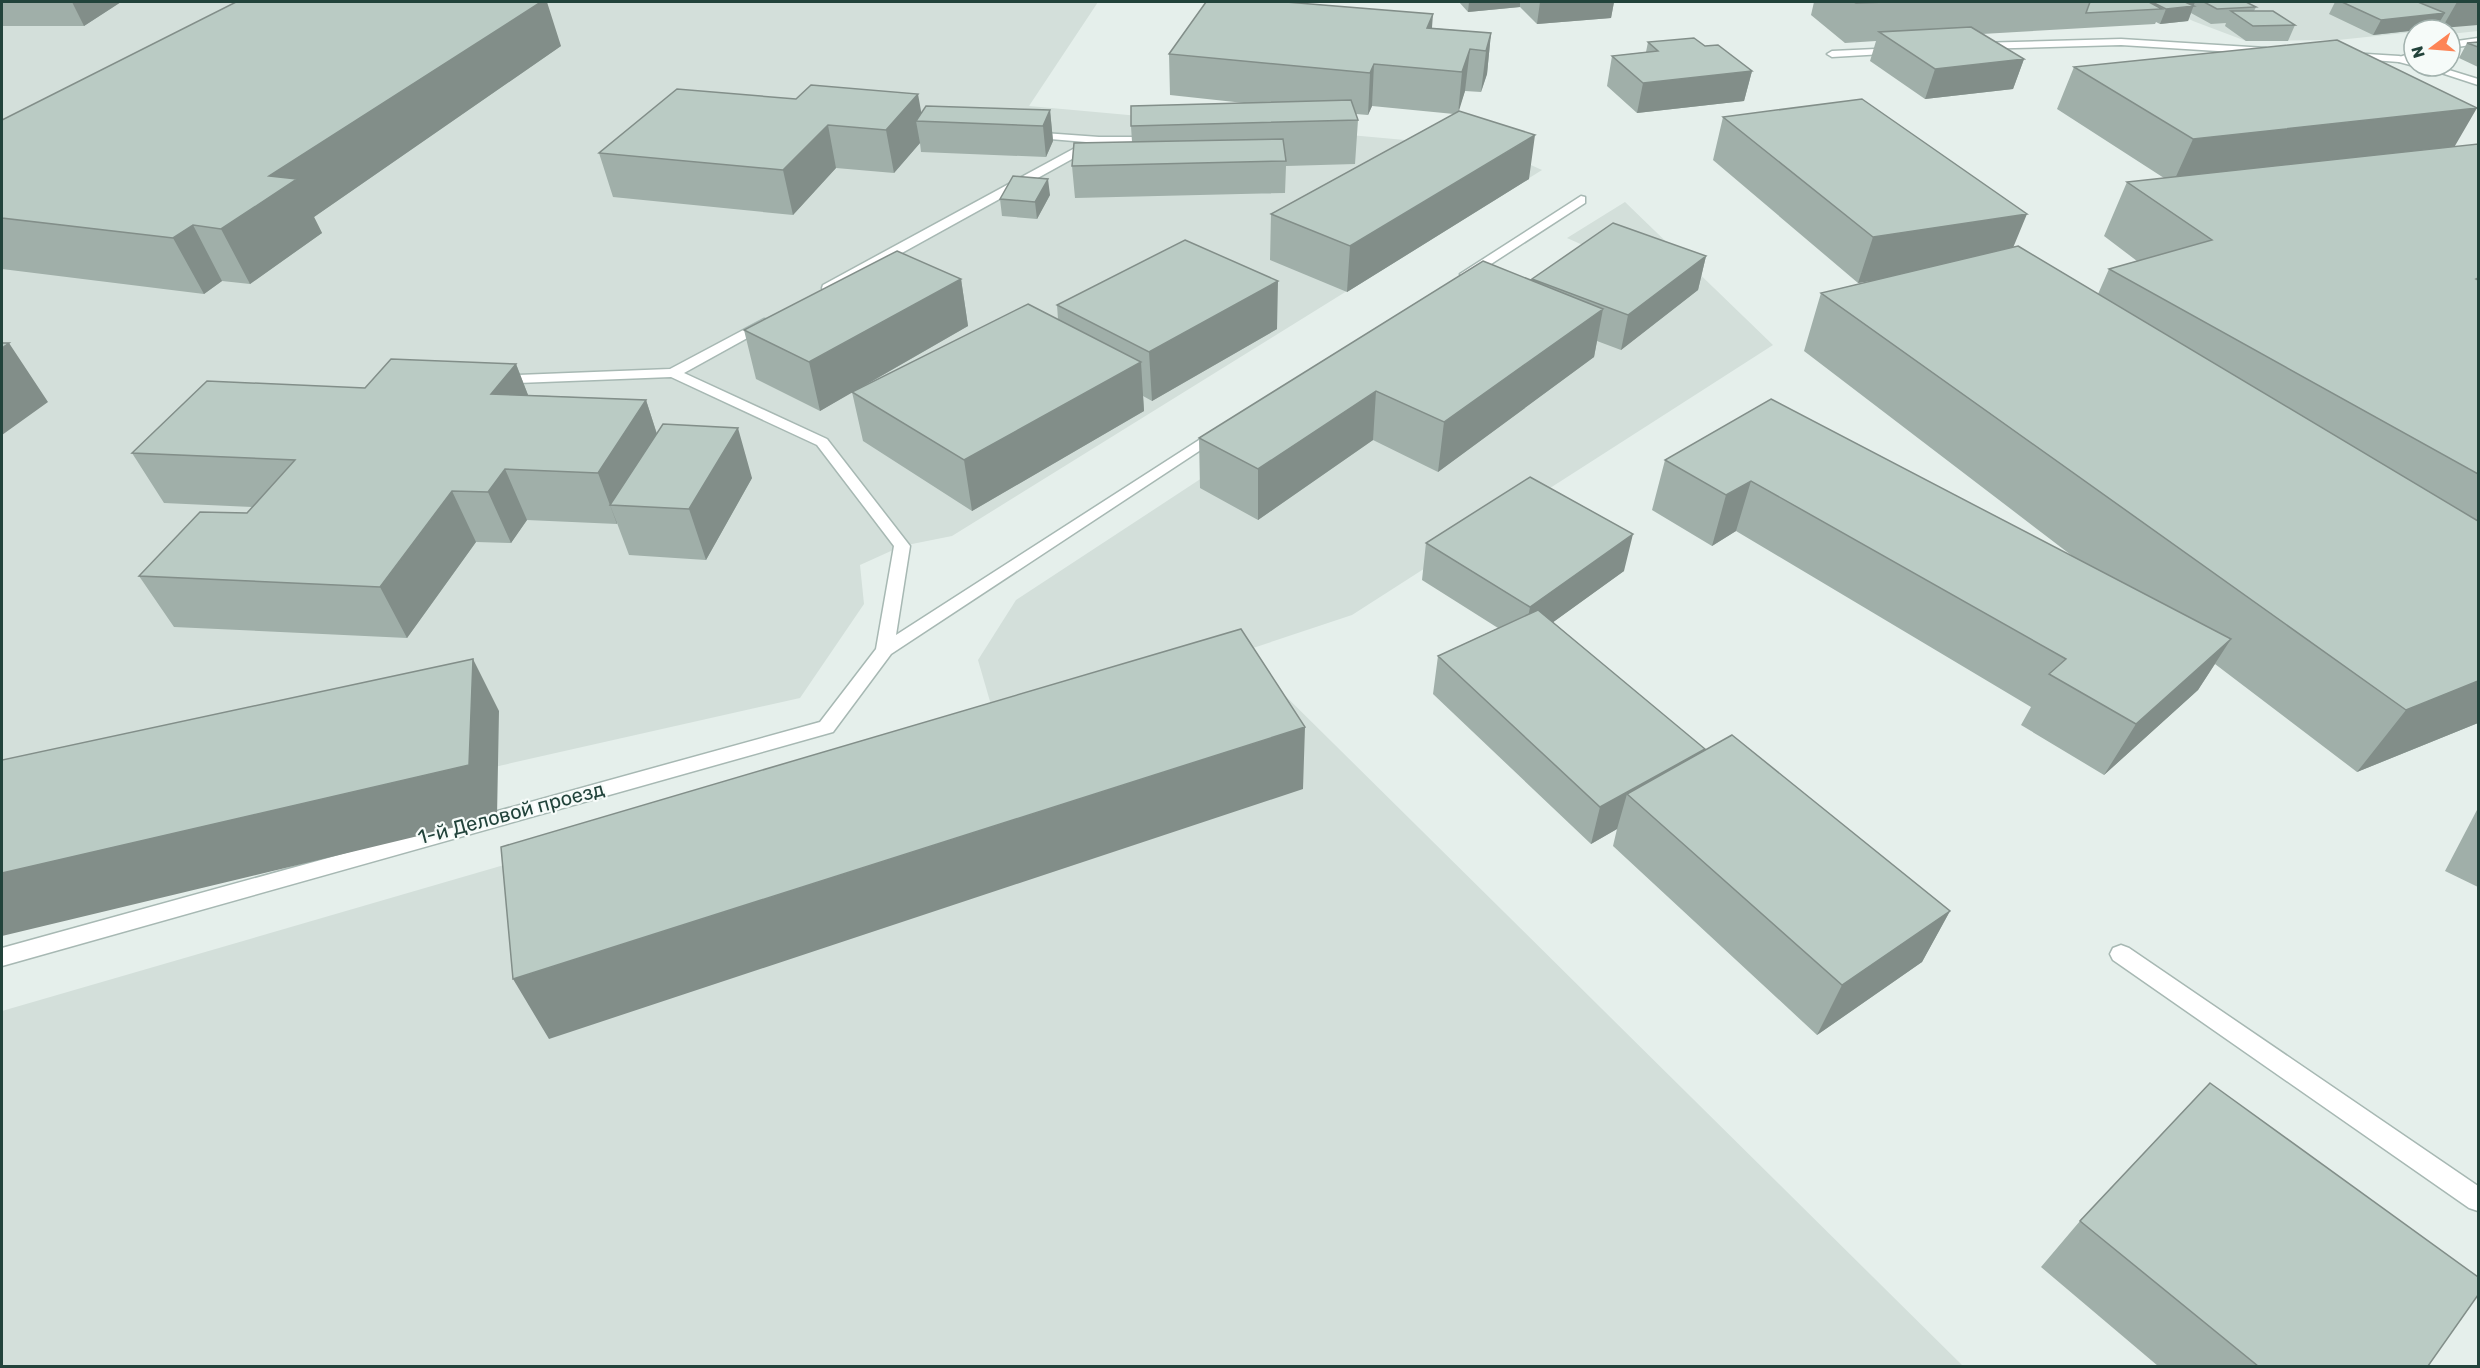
<svg xmlns="http://www.w3.org/2000/svg" width="2480" height="1368" viewBox="0 0 2480 1368" font-family="Rubik,sans-serif">
<style>
.built{fill:#d3dfda}
.lines{fill:none;stroke-linecap:round;stroke-linejoin:round}
.service-casing{stroke:#a7b8b3;stroke-width:3}
.minor-casing{stroke:#a7b8b3;stroke-width:3}
.service{fill:#fff;fill-rule:evenodd}
.minor{fill:#fff;fill-rule:evenodd}
.wall{fill:#a0afa9}
.shaded-wall{fill:#828e89}
.building{fill:#bacbc4;stroke:#828e89;stroke-width:1.5}
.labels{text-anchor:middle;dominant-baseline:central;stroke-width:4.5;stroke-linejoin:round;paint-order:stroke}
.street-label{font-size:20px;fill:#22433b;stroke:#f6fbf9}
</style>
<rect width="100%" height="100%" fill="#e5efeb"/>
<path class="built" d="M 2,2 L 1098,2 L 1029,106 L 1493,148 L 1542,170 L 952,536 L 902,546 L 860,565 L 864,604 L 800,698 L 2,878 Z
M 2155,2 L 2478,2 L 2478,31 L 2450,34 L 2450,30 L 2414,30 L 2414,32 L 2338,40 L 2246,41 L 2193,21 Z
M 1625,202 L 1773,345 L 1352,615 L 1241,652 L 1963,1366 L 2,1366 L 2,1011 L 996,722 L 978,660 L 1016,600 L 1481,295 L 1520,311 L 1603,254 L 1567,238 Z"/>
<g class="lines">
<g class="service-casing">
<path id="service" d="M 2478,38 L 2478,44 L 2450,48 L 2450,42 Z
M 2414,52 L 2414,58 L 2399,62 L 2394,59 Z
M 1030,132 L 1099,137 L 1157,137 L 1163,140 L 1157,143 L 1101,143 L 833,291 L 823,291 L 822,288 L 823,285 L 1086,142 L 1026,137 L 1026,133 Z
M 1581,196 L 1585,197 L 1585,203 L 1471,277 L 1461,277 L 1460,274 Z
M 764,319 L 769,320 L 771,323 L 769,326 L 684,373 L 827,439 L 910,546 L 896,635 L 1213,431 L 1223,431 L 1225,434 L 891,654 L 833,732 L 2,966 L 2,948 L 820,722 L 876,649 L 894,546 L 817,445 L 671,377 L 518,383 L 511,379 L 518,375 L 670,369 Z
M 2121,945 L 2129,948 L 2478,1186 L 2478,1211 L 2469,1208 L 2113,960 L 2110,954 L 2113,948 Z"/>
</g>
<g class="minor-casing">
<path id="minor" d="M 2121,39 L 2266,48 L 2271,51 L 2266,54 L 2121,45 L 1976,49 L 1971,46 L 1976,43 Z
M 1897,48 L 1902,51 L 1901,53 L 1832,57 L 1827,54 L 1832,51 Z
M 2350,53 L 2399,56 L 2414,60 L 2414,66 L 2399,62 L 2346,58 L 2345,56 Z
M 2420,66 L 2436,66 L 2478,79 L 2478,85 Z"/>
</g>
<use href="#service" class="service"/>
<use href="#minor" class="minor"/>
</g>
<path class="wall" d="M 2,2 L 121,2 L 84,26 L 2,26 Z
M 1459,2 L 1614,2 L 1611,18 L 1537,24 L 1520,7 L 1468,12 Z
M 1814,2 L 2246,2 L 2256,7 L 2254,11 L 2295,25 L 2288,41 L 2246,41 L 2225,26 L 2226,23 L 2211,24 L 2191,13 L 2188,21 L 2160,24 L 2156,22 L 2155,24 L 1982,34 L 2024,59 L 2013,89 L 1925,99 L 1870,61 L 1876,41 L 1845,43 L 1811,15 Z
M 2335,2 L 2478,2 L 2442,28 L 2437,26 L 2436,28 L 2373,35 L 2329,14 Z
M 1432,28 L 1491,33 L 1487,74 L 1481,92 L 1465,91 L 1458,111 L 1529,179 L 1347,292 L 1270,260 L 1271,214 L 1454,114 L 1372,106 L 1368,115 L 1356,114 L 1358,120 L 1355,164 L 1286,166 L 1285,193 L 1075,198 L 1072,166 L 1132,142 L 1131,126 L 1244,103 L 1170,95 L 1169,54 Z
M 1648,42 L 1705,46 L 1752,71 L 1744,101 L 1637,113 L 1607,86 L 1612,56 L 1646,52 Z
M 2478,42 L 2478,67 L 2459,58 L 2467,43 Z
M 561,46 L 314,217 L 322,233 L 250,284 L 222,281 L 204,294 L 2,269 L 2,120 Z
M 2074,67 L 2454,147 L 2478,144 L 2478,723 L 2357,772 L 2215,664 L 2198,690 L 2104,775 L 2021,725 L 2031,707 L 1736,531 L 1712,546 L 1652,510 L 1665,460 L 2075,558 L 1804,351 L 1821,293 L 1875,280 L 1858,283 L 1713,160 L 1723,117 L 2013,247 L 2098,294 L 2109,269 L 2137,261 L 2104,236 L 2127,182 L 2164,178 L 2057,109 Z
M 1050,110 L 1053,141 L 1046,157 L 921,152 L 920,143 L 894,173 L 836,168 L 793,215 L 613,197 L 599,153 L 921,113 Z
M 1050,195 L 1037,219 L 1002,216 L 1000,199 Z
M 1706,256 L 1698,290 L 1621,350 L 1597,341 L 1594,357 L 1438,472 L 1373,440 L 1258,520 L 1200,488 L 1199,438 L 1532,281 L 1532,279 Z
M 961,279 L 968,326 L 857,390 L 1058,319 L 1057,305 L 1277,329 L 1152,401 L 1143,396 L 1144,411 L 972,511 L 863,441 L 852,392 L 820,411 L 756,379 L 744,330 Z
M 516,364 L 528,395 L 646,400 L 657,434 L 752,478 L 706,560 L 629,555 L 617,523 L 617,524 L 527,520 L 511,543 L 476,542 L 407,638 L 174,627 L 139,576 L 247,513 L 252,507 L 164,503 L 132,453 L 365,388 Z
M 1426,543 L 1624,571 L 1553,622 L 1704,751 L 1950,911 L 1922,962 L 1817,1035 L 1613,846 L 1617,829 L 1591,844 L 1433,694 L 1438,656 L 1498,628 L 1422,580 Z
M 2478,808 L 2478,887 L 2445,871 Z
M 2080,1221 L 2428,1366 L 2158,1366 L 2041,1267 Z"/>
<path class="shaded-wall" d="M 72,2 L 121,2 L 84,26 Z
M 541,2 L 547,2 L 561,46 L 314,217 L 322,233 L 250,284 L 221,229 L 269,176 Z
M 1469,2 L 1520,2 L 1520,7 L 1468,12 Z
M 1540,2 L 1614,2 L 1611,18 L 1537,24 Z
M 2189,2 L 2195,2 L 2188,21 L 2160,24 L 2166,9 L 2187,7 Z
M 2457,2 L 2478,2 L 2478,25 L 2442,28 Z
M 2445,13 L 2436,28 L 2373,35 L 2381,20 Z
M 1433,14 L 1430,54 L 1427,28 Z
M 1491,33 L 1487,74 L 1481,92 L 1486,51 Z
M 1470,49 L 1465,91 L 1458,114 L 1462,72 Z
M 2024,59 L 2013,89 L 1925,99 L 1935,69 Z
M 1374,64 L 1372,106 L 1368,115 L 1370,73 Z
M 1752,71 L 1744,101 L 1637,113 L 1643,83 Z
M 918,94 L 923,122 L 916,121 L 920,143 L 894,173 L 886,130 Z
M 2477,108 L 2452,151 L 2173,183 L 2193,139 Z
M 1050,110 L 1053,141 L 1046,157 L 1043,126 Z
M 828,125 L 836,168 L 793,215 L 783,170 Z
M 1535,135 L 1529,179 L 1347,292 L 1350,246 Z
M 1048,179 L 1050,195 L 1037,219 L 1035,202 Z
M 2027,214 L 2008,260 L 1858,283 L 1873,237 Z
M 193,225 L 222,281 L 204,294 L 173,238 Z
M 1706,256 L 1698,290 L 1621,350 L 1628,315 Z
M 961,279 L 968,326 L 820,411 L 809,362 Z
M 1278,281 L 1277,329 L 1152,401 L 1149,352 Z
M 1603,309 L 1594,357 L 1438,472 L 1444,422 Z
M 9,343 L 48,402 L 2,435 L 2,348 Z
M 1141,362 L 1144,411 L 972,511 L 964,460 Z
M 516,364 L 535,413 L 491,394 Z
M 1376,391 L 1373,440 L 1258,520 L 1258,469 Z
M 646,400 L 662,450 L 610,505 L 617,523 L 617,524 L 598,473 Z
M 738,428 L 752,478 L 706,560 L 689,509 Z
M 505,469 L 527,520 L 511,543 L 488,492 Z
M 1751,481 L 1736,531 L 1712,546 L 1726,495 Z
M 452,491 L 476,542 L 407,638 L 380,587 Z
M 1633,534 L 1624,571 L 1523,644 L 1530,607 Z
M 2231,639 L 2198,690 L 2104,775 L 2136,724 Z
M 473,659 L 499,711 L 497,817 L 2,936 L 2,873 Z
M 2478,681 L 2478,723 L 2357,772 L 2406,710 Z
M 1305,727 L 1303,789 L 549,1039 L 513,979 Z
M 1705,749 L 1693,787 L 1627,794 L 1617,829 L 1591,844 L 1600,807 Z
M 1950,911 L 1922,962 L 1817,1035 L 1842,985 Z"/>
<path class="building" d="M 236,2 L 541,2 L 269,176 L 297,179 L 221,229 L 193,225 L 173,238 L 2,218 L 2,120 Z
M 1206,2 L 1286,2 L 1433,14 L 1427,28 L 1491,33 L 1486,51 L 1470,49 L 1462,72 L 1374,64 L 1370,73 L 1169,54 Z
M 1854,2 L 1887,2 L 1856,3 Z
M 2090,2 L 2149,2 L 2162,9 L 2086,13 Z
M 2152,2 L 2185,2 L 2194,6 L 2166,9 Z
M 2204,2 L 2246,2 L 2256,7 L 2217,9 Z
M 2342,2 L 2418,2 L 2445,13 L 2381,20 Z
M 2231,11 L 2273,11 L 2295,25 L 2253,26 Z
M 1971,27 L 2024,59 L 1935,69 L 1879,32 Z
M 1694,38 L 1705,46 L 1718,45 L 1752,71 L 1643,83 L 1612,56 L 1658,51 L 1648,42 Z
M 2337,40 L 2477,108 L 2193,139 L 2074,67 Z
M 2478,42 L 2478,47 L 2467,43 Z
M 811,85 L 918,94 L 886,130 L 828,125 L 783,170 L 599,153 L 677,89 L 796,99 Z
M 1862,99 L 2027,214 L 1873,237 L 1723,117 Z
M 1351,100 L 1358,120 L 1131,126 L 1131,106 Z
M 926,106 L 1050,110 L 1043,126 L 916,121 Z
M 1459,111 L 1535,135 L 1350,246 L 1271,214 Z
M 1283,139 L 1286,161 L 1072,166 L 1074,143 Z
M 2478,144 L 2478,278 L 2476,279 L 2478,280 L 2478,474 L 2109,269 L 2212,240 L 2127,182 Z
M 1013,176 L 1048,179 L 1035,202 L 1000,199 Z
M 1613,223 L 1706,256 L 1628,315 L 1532,279 Z
M 1185,240 L 1278,281 L 1149,352 L 1057,305 Z
M 2018,246 L 2478,521 L 2478,681 L 2406,710 L 1821,293 Z
M 897,251 L 961,279 L 809,362 L 744,330 Z
M 1483,261 L 1603,309 L 1444,422 L 1376,391 L 1258,469 L 1199,438 Z
M 1028,304 L 1141,362 L 964,460 L 852,392 Z
M 2,343 L 9,343 L 2,348 Z
M 391,359 L 516,364 L 491,394 L 646,400 L 598,473 L 505,469 L 488,492 L 452,491 L 380,587 L 139,576 L 200,512 L 247,513 L 295,460 L 132,453 L 207,381 L 365,388 Z
M 1771,399 L 2231,639 L 2136,724 L 2049,674 L 2066,659 L 1751,481 L 1726,495 L 1665,460 Z
M 663,424 L 738,428 L 689,509 L 610,505 Z
M 1530,477 L 1633,534 L 1530,607 L 1426,543 Z
M 1538,610 L 1705,749 L 1600,807 L 1438,656 Z
M 1241,629 L 1305,727 L 513,979 L 501,847 Z
M 473,659 L 469,765 L 2,873 L 2,760 Z
M 1732,735 L 1950,911 L 1842,985 L 1627,794 Z
M 2210,1083 L 2478,1277 L 2478,1295 L 2428,1366 L 2258,1366 L 2080,1221 Z"/>
<g class="labels">
<g class="street-label">
<text transform="translate(511 813) rotate(-15)">1-й Деловой проезд</text>
</g>
</g>
<rect width="2480" height="1368" fill="none" stroke="#22433b" stroke-width="6"/>
<g transform="translate(2432 48) rotate(254)"><circle r="28" fill="#f6fbf9" stroke="#a1b1ad" stroke-width="1.5"/>
<path d="M0-4.5L10 22L0 15L-10 22Z" fill="#fd8456"/>
<text y="-9" font-size="16" font-weight="bold" text-anchor="middle" fill="#22433b">N</text>
</g>
</svg>
